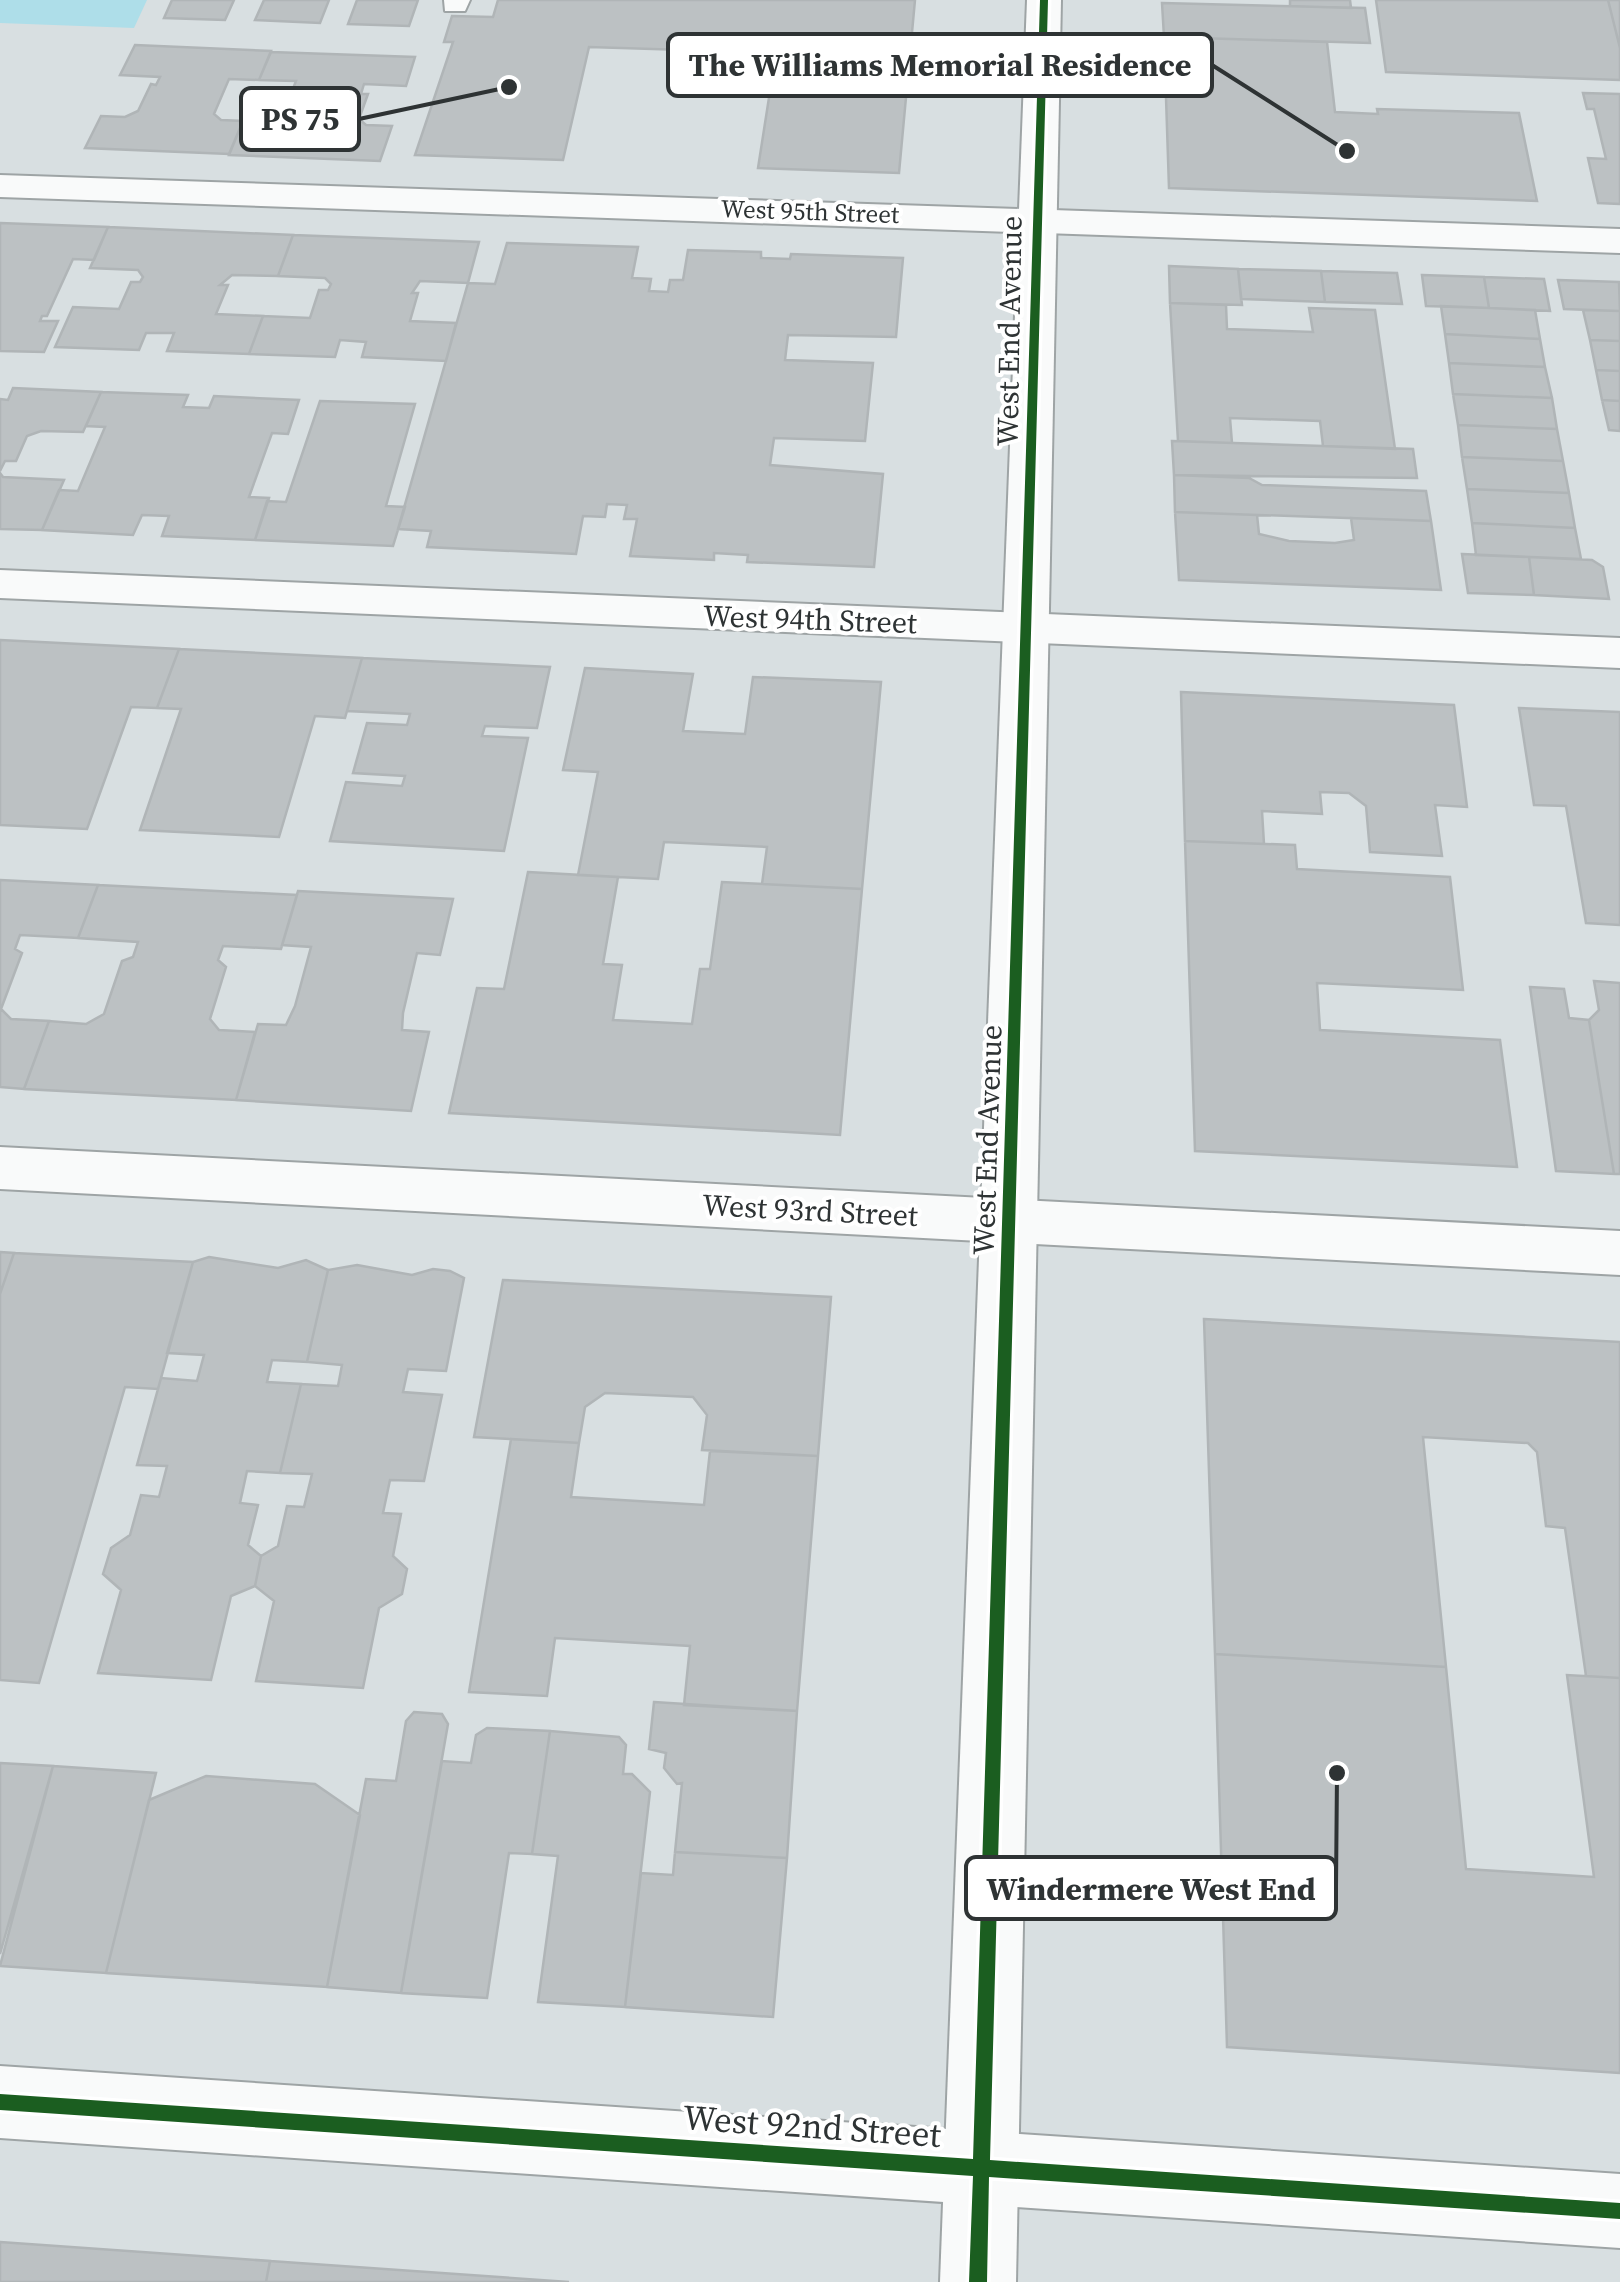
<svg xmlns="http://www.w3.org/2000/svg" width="1620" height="2282" viewBox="0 0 1620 2282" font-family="'Source Serif 4',serif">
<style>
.green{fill:#aedee9}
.building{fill:#bcc1c3;stroke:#b0b5b7;stroke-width:2.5}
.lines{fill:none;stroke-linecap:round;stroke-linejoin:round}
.service-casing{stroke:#9ea4a5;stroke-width:4}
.minor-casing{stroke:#9ea4a5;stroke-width:4}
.tertiary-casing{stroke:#9ea4a5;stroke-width:4}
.secondary-casing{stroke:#9ea4a5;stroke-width:4}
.service{fill:#f9fafa;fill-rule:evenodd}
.minor{fill:#f9fafa;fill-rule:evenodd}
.tertiary{fill:#f9fafa;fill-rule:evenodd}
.secondary{fill:#f9fafa;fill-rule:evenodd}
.cycleway-casing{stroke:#fff;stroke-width:7}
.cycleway{fill:#1b5e20;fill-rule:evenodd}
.labels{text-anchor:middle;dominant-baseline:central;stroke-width:8;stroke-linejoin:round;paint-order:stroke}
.far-street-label{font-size:25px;fill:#2e3334;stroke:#fff}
.street-label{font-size:30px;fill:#2e3334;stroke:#fff}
.near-street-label{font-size:35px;fill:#2e3334;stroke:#fff}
.leader{fill:none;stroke:#2e3334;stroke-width:4}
.callout-dot{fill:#2e3334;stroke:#fff;stroke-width:4}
.callout{fill:#fff;stroke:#2e3334;stroke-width:4}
.callout-label{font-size:32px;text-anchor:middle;font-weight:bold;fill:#2e3334}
</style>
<rect width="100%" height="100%" fill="#d8dfe1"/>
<path class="green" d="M 0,0 L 147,0 L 134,28 L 0,23 Z"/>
<path class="building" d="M 172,0 L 234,0 L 225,20 L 164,18 Z
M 264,0 L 329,0 L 320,23 L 255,20 Z
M 357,0 L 418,0 L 409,26 L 348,24 Z
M 498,0 L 915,0 L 899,173 L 758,168 L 776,53 L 589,47 L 563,160 L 415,155 L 453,42 L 444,42 L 452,16 L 493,17 Z
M 1290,0 L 1350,0 L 1351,8 L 1290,6 Z
M 1376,0 L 1608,0 L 1620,48 L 1620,80 L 1386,72 Z
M 1608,0 L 1620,0 L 1620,48 Z
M 1162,3 L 1365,8 L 1370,43 L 1164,37 Z
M 1164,37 L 1327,42 L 1335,112 L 1378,114 L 1377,109 L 1519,113 L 1537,201 L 1169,188 Z
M 135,45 L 271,51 L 259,80 L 229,79 L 214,114 L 221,120 L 243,121 L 229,154 L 85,148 L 101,116 L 125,117 L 138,111 L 151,84 L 156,85 L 160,77 L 120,75 Z
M 271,52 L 415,57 L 406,86 L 364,84 L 361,94 L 368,94 L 359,119 L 366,125 L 392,126 L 380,161 L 229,155 L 243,121 L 271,122 L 282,117 L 296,81 L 259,80 Z
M 1583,93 L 1620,94 L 1620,204 L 1598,203 L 1588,158 L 1606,159 L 1594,109 L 1587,109 Z
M 0,223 L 108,227 L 94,260 L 73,259 L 47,316 L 42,316 L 40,321 L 58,321 L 44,352 L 0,351 Z
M 108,227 L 293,235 L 278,276 L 232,275 L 220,285 L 228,285 L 216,314 L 263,316 L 249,354 L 167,351 L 174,333 L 146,333 L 139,350 L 55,347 L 73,307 L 119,309 L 131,282 L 140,282 L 143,277 L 138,270 L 90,268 Z
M 293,235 L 479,242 L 468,283 L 420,281 L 412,293 L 418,293 L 410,321 L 456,323 L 446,361 L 362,357 L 366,342 L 340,340 L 335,357 L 249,354 L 263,316 L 310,318 L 319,290 L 328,290 L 331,284 L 325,278 L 278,276 Z
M 507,243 L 638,247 L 632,278 L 651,279 L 649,291 L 668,292 L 670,280 L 683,280 L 688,250 L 761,252 L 761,258 L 790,259 L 791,254 L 903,258 L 896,337 L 788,335 L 785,360 L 873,363 L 865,441 L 774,438 L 770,465 L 883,474 L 874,567 L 747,562 L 748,555 L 714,553 L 714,560 L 630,556 L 637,519 L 624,519 L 627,505 L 607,504 L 605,517 L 583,516 L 576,554 L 427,547 L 431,531 L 398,529 L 468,283 L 495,284 Z
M 1169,266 L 1238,269 L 1242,305 L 1170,303 Z
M 1238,269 L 1321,271 L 1325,302 L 1241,299 Z
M 1321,271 L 1397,273 L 1402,304 L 1325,302 Z
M 1422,275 L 1484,277 L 1489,308 L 1426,306 Z
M 1484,277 L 1544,279 L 1550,311 L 1489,308 Z
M 1558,280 L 1619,282 L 1620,311 L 1564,309 Z
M 1170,303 L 1226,305 L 1227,329 L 1313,332 L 1309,308 L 1375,310 L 1395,449 L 1323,446 L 1320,421 L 1230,418 L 1232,443 L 1178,441 Z
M 1441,306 L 1535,310 L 1540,339 L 1445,334 Z
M 1583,310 L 1620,311 L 1620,341 L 1590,340 Z
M 1445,334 L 1540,339 L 1545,367 L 1449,363 Z
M 1590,340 L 1620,341 L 1620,371 L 1596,370 Z
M 1449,363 L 1545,367 L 1552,398 L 1453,394 Z
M 1596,370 L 1620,371 L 1620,401 L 1602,400 Z
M 13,388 L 101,392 L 83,432 L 41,431 L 27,436 L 16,461 L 5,461 L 0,471 L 0,399 L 8,400 Z
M 101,392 L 188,395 L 183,407 L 209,408 L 214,396 L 299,400 L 288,434 L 272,433 L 249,497 L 269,498 L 255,540 L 162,536 L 169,516 L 142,515 L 133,535 L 42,530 L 59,490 L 78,491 L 105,427 L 86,426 Z
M 1453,394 L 1552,398 L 1557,429 L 1458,425 Z
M 1602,400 L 1620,401 L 1620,431 L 1609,430 Z
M 320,401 L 415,404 L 386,506 L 405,507 L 393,546 L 255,540 L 267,501 L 286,502 Z
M 1458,425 L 1557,429 L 1563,461 L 1462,457 Z
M 1172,441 L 1413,449 L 1417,478 L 1174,475 Z
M 1462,457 L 1563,461 L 1569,493 L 1467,489 Z
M 0,473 L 3,477 L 64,480 L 42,530 L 0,529 Z
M 1174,475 L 1249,478 L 1262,485 L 1426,491 L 1431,521 L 1175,512 Z
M 1467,489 L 1569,493 L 1575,528 L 1472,523 Z
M 1175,512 L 1257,515 L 1259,534 L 1289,541 L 1335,543 L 1354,540 L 1351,518 L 1431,521 L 1441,590 L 1179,580 Z
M 1472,523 L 1575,528 L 1581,559 L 1476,555 Z
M 1462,554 L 1529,557 L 1534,595 L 1468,593 Z
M 1529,557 L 1592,560 L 1603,567 L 1609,599 L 1534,595 Z
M 0,640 L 179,649 L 157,708 L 131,707 L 87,829 L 0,825 Z
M 179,649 L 362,658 L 345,718 L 315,716 L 279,837 L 140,830 L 181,709 L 157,708 Z
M 362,658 L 550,667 L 537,728 L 485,726 L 482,736 L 528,738 L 504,851 L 330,841 L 346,782 L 402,786 L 405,776 L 353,773 L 367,723 L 407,725 L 410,714 L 347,711 Z
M 585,668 L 693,674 L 683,731 L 745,734 L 753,677 L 881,682 L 862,889 L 762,884 L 767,847 L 664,842 L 658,879 L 578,875 L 598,772 L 563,770 Z
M 1181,692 L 1454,705 L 1467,807 L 1435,805 L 1442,856 L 1370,852 L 1366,806 L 1349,793 L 1320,792 L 1322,814 L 1262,811 L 1264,844 L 1185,841 Z
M 1519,708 L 1620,712 L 1620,925 L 1586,923 L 1566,806 L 1534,805 Z
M 1185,841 L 1295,845 L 1297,869 L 1450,877 L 1463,990 L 1317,983 L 1320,1030 L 1500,1040 L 1517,1167 L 1195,1151 Z
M 528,872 L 618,877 L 603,964 L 622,965 L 613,1020 L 692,1024 L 700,969 L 710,969 L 722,882 L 862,889 L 840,1135 L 449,1113 L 477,988 L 504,989 Z
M 0,880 L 98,885 L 78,938 L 20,935 L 15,949 L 22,953 L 1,1009 L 11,1019 L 49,1021 L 24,1089 L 0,1087 Z
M 98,885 L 297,895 L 281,949 L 223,946 L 218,960 L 226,967 L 210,1019 L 219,1030 L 255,1032 L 236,1100 L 24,1089 L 49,1021 L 86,1024 L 104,1014 L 122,961 L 133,957 L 138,942 L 78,938 Z
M 298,891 L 453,899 L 440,955 L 417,953 L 403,1013 L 402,1030 L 429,1032 L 411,1111 L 236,1100 L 258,1024 L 286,1025 L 295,1006 L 311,947 L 282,945 Z
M 1594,981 L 1620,983 L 1620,1174 L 1614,1174 L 1589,1020 L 1599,1010 Z
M 1530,987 L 1564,989 L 1569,1018 L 1589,1020 L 1614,1174 L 1556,1171 Z
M 0,1252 L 14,1253 L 0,1294 Z
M 14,1253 L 193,1262 L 158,1389 L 125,1387 L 39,1683 L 0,1680 L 0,1294 Z
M 209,1257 L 278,1268 L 306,1260 L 328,1270 L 307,1362 L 272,1360 L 267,1382 L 301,1384 L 280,1473 L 247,1471 L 240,1503 L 258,1505 L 248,1545 L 261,1556 L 255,1586 L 231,1596 L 211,1680 L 98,1673 L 121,1590 L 103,1574 L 111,1548 L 130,1535 L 141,1495 L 159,1497 L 167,1466 L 137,1465 L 161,1378 L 197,1381 L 204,1355 L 167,1353 L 193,1262 Z
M 357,1265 L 412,1275 L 433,1269 L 450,1271 L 464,1278 L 446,1371 L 408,1369 L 403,1392 L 442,1395 L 424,1481 L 390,1480 L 383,1513 L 401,1514 L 393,1556 L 407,1569 L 402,1594 L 379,1608 L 363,1688 L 256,1681 L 274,1601 L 255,1586 L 261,1556 L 278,1546 L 287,1506 L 304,1507 L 312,1474 L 280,1473 L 301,1384 L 338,1386 L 342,1365 L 307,1362 L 328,1270 Z
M 503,1280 L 831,1297 L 818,1456 L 702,1450 L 707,1415 L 693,1397 L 605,1393 L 585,1407 L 579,1443 L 474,1437 Z
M 1204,1319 L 1620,1342 L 1620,1678 L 1586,1676 L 1565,1528 L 1546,1526 L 1537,1452 L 1528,1443 L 1423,1437 L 1446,1667 L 1215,1654 Z
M 511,1439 L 579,1443 L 571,1497 L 704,1505 L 710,1451 L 818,1456 L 797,1711 L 684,1705 L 690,1646 L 555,1638 L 547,1696 L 469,1692 Z
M 1215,1654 L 1446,1667 L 1466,1869 L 1594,1877 L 1567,1675 L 1620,1678 L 1620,2073 L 1227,2047 Z
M 654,1702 L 797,1711 L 787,1858 L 675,1852 L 682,1783 L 677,1784 L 664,1768 L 666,1753 L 649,1749 Z
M 414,1712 L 442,1714 L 448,1724 L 401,1993 L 327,1987 L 366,1779 L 396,1781 L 406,1721 Z
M 487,1728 L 550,1731 L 532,1854 L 509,1853 L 487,1998 L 401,1993 L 442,1761 L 471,1763 L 476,1735 Z
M 550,1731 L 619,1737 L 626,1745 L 623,1774 L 632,1774 L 650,1792 L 625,2007 L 538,2002 L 558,1856 L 532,1854 Z
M 0,1763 L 53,1766 L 0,1954 Z
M 53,1766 L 156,1773 L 106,1973 L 0,1966 Z
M 206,1776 L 315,1784 L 360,1815 L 327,1987 L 106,1973 L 149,1800 Z
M 675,1852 L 787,1858 L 773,2017 L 625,2007 L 641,1873 L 673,1875 Z
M 0,2242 L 270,2261 L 266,2282 L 0,2282 Z
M 270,2261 L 569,2282 L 266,2282 Z"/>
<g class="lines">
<g class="service-casing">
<path id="service" d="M 444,0 L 470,0 L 465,11 L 445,11 Z"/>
</g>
<g class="minor-casing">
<path id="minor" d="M 0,570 L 1620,638 L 1620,668 L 0,598 Z
M 0,1147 L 1620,1231 L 1620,1275 L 0,1189 Z
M 0,2066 L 1620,2174 L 1620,2248 L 0,2138 Z"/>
</g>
<g class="tertiary-casing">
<path id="tertiary" d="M 1027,0 L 1061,0 L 1016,2282 L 940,2282 Z"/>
</g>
<g class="secondary-casing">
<path id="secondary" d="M 0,175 L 1620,229 L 1620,253 L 0,197 Z"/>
</g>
<use href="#service" class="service"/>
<use href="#minor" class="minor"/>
<use href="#tertiary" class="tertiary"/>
<use href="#secondary" class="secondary"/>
<g class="cycleway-casing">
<path id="cycleway" d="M 1040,0 L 1048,0 L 990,2160 L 1620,2203 L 1620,2219 L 989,2177 L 987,2282 L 969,2282 L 973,2176 L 0,2110 L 0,2094 L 973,2159 Z"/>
</g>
<use href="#cycleway" class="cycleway"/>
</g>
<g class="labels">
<g class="far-street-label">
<text transform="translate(810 211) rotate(2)">West 95th Street</text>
</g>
<g class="street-label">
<text transform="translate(1009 331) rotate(-89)">West End Avenue</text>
<text transform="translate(810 619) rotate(2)">West 94th Street</text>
<text transform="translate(987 1140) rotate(-88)">West End Avenue</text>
<text transform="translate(810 1210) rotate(3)">West 93rd Street</text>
</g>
<g class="near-street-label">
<text transform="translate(812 2126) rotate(4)">West 92nd Street</text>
</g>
</g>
<path class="leader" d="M1347 151L1212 65M509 87L359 119M1337 1773L1336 1888"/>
<g class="callout-dot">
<circle cx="1347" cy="151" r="10"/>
<circle cx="509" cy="87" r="10"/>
<circle cx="1337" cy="1773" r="10"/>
</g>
<g class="callout">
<rect x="668" y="34" width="544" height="62" rx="10"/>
<rect x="241" y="88" width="118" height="62" rx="10"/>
<rect x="966" y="1857" width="370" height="62" rx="10"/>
</g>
<g class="callout-label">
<text x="940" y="76">The Williams Memorial Residence</text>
<text x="300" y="130">PS 75</text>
<text x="1151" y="1900">Windermere West End</text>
</g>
</svg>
